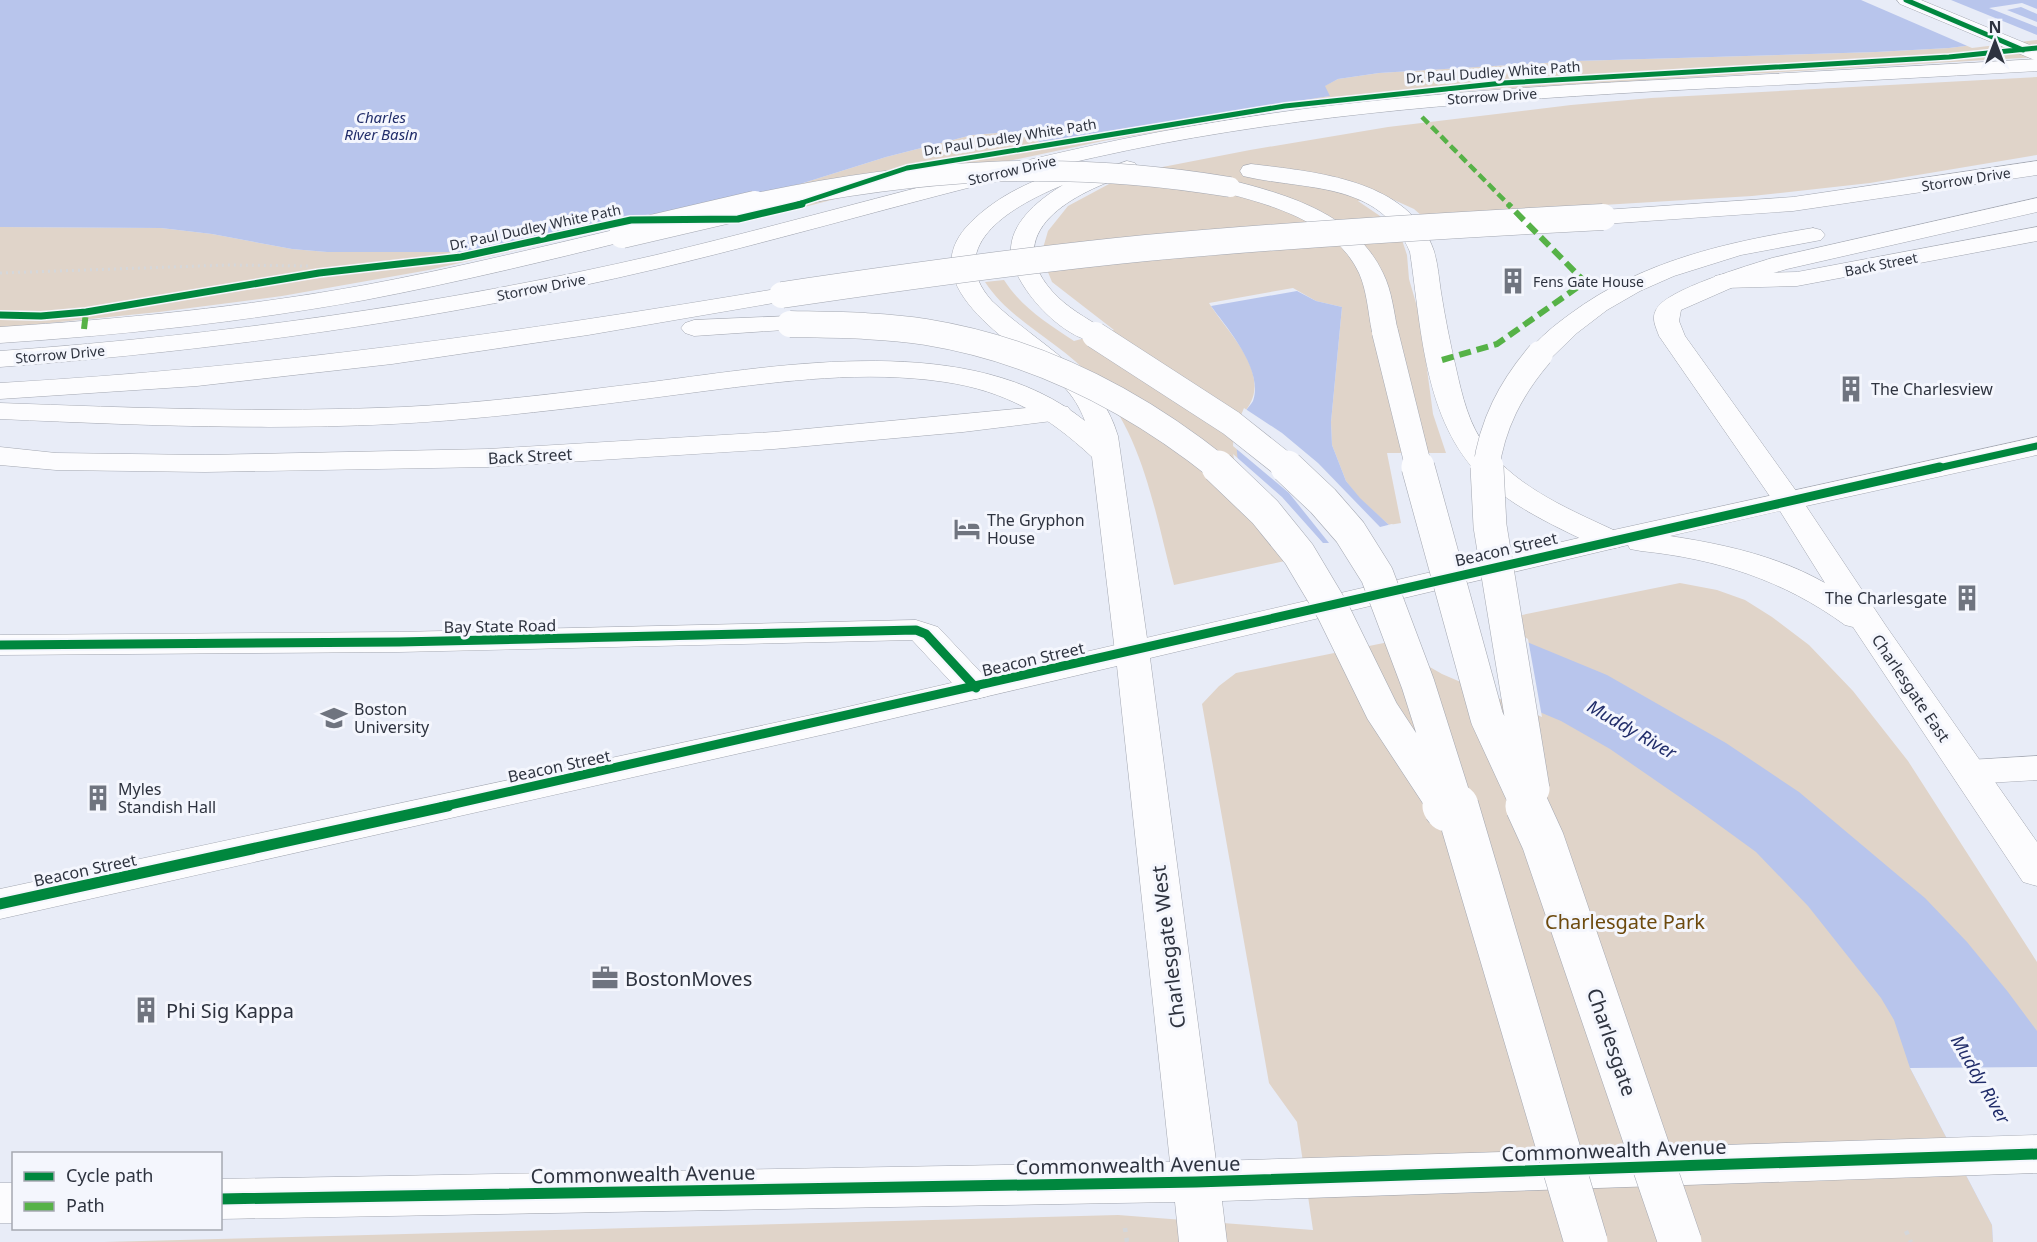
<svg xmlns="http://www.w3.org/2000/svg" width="2037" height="1242" viewBox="0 0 2037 1242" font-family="'Noto Sans',sans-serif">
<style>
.green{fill:#e0d4c9}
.water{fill:#b8c5ec}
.pier{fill:#e8ecf7}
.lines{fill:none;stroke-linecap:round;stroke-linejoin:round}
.minor-casing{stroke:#a3a7b1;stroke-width:1}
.major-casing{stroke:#a3a7b1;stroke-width:1}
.highway-casing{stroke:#a3a7b1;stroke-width:1}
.path-far1{stroke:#d5d7da;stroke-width:3;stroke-dasharray:2 4;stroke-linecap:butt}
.path{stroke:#d5d7da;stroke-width:4.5;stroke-dasharray:4 6;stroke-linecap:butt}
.minor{fill:#fcfcfe;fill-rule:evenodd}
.major{fill:#fcfcfe;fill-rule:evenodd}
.highway{fill:#fcfcfe;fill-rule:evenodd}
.highway-bridge-far3-casing{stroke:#a3a7b1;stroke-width:21;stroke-linecap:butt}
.highway-bridge-far2-casing{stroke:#a3a7b1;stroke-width:27;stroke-linecap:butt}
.highway-bridge-far1-casing{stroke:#a3a7b1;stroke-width:34;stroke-linecap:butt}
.highway-bridge-casing{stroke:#a3a7b1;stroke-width:44;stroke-linecap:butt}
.highway-bridge-far3{stroke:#fcfcfe;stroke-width:20}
.highway-bridge-far2{stroke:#fcfcfe;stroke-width:26}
.highway-bridge-far1{stroke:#fcfcfe;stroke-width:33}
.highway-bridge{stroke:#fcfcfe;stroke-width:43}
.quiet-far1{stroke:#56b247;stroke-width:4.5;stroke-dasharray:9 4.5;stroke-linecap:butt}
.quiet{stroke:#56b247;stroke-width:6;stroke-dasharray:12 6;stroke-linecap:butt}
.cycleway-far3-casing{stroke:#f4f6fd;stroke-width:8}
.cycleway-far2-casing{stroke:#f4f6fd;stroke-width:10}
.cycleway-far1-casing{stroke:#f4f6fd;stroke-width:13}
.cycleway-casing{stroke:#f4f6fd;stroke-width:15}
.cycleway-far3{stroke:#00873e;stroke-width:5}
.cycleway-far2{stroke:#00873e;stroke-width:7}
.cycleway-far1{stroke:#00873e;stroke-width:9}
.cycleway{stroke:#00873e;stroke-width:11}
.labels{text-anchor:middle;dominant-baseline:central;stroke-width:6;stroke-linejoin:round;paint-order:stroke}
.far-street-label{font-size:14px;fill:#2e333f;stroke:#f4f6fd}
.far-poi-label{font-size:14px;fill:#2e333f;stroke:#f4f6fd;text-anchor:start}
.far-water-label{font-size:15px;font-style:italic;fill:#212d6a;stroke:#f4f6fd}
.poi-label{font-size:16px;fill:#2e333f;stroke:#f4f6fd;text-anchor:start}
.street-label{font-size:16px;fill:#2e333f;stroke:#f4f6fd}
.water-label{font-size:18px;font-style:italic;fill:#212d6a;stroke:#f4f6fd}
.near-park-label{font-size:20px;fill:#6d4a0e;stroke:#f4f6fd}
.near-street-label{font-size:20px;fill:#2e333f;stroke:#f4f6fd}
.near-poi-label{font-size:20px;fill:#2e333f;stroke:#f4f6fd;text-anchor:start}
</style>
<rect width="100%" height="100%" fill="#e8ecf7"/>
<path class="green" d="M 2037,37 L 2037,57 L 1478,90 L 1294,108 L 1103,141 L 862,192 L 754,220 L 730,223 L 628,225 L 429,270 L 282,296 L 159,312 L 0,328 L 0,227 L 161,228 L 212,234 L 292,249 L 327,252 L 468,252 L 590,224 L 664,214 L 800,184 L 886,157 L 972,135 L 1009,132 L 1040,142 L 1329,96 L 1324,86 L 1338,79 L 1379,73 L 1576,61 L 1876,52 L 1949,48 Z
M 2037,77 L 2037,155 L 1870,183 L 1752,196 L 1422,216 L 1414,209 L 1383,195 L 1358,201 L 1380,216 L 1402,240 L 1407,255 L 1409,279 L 1420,317 L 1433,414 L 1446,453 L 1387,453 L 1401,523 L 1389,525 L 1359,498 L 1346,481 L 1332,445 L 1331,422 L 1342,307 L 1316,301 L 1293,288 L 1209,303 C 1226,331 1274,374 1246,410 L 1308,556 L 1174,585 C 1155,514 1144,435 1093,379 C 1061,342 1012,323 985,282 L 1004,280 C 1022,308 1047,323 1074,341 L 1114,330 L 1052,282 L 1041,255 L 1048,231 L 1068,206 L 1109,184 L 1142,171 L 1250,150 L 1388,127 L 1571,105 L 1651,98 Z
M 1680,583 L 1717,590 L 1745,600 L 1772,617 L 1809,645 L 1853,691 L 1908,761 L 2037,962 L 2037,1242 L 104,1242 L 1118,1215 L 1313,1230 L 1297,1122 L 1269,1083 L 1202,704 L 1219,686 L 1236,673 Z"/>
<path class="water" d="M 0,0 L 2037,0 L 2037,37 L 1949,48 L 1876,52 L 1576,61 L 1379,73 L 1338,79 L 1325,86 L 1330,96 L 1040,142 L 1029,136 L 1009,132 L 972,135 L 886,157 L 800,184 L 680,211 L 620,218 L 468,252 L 327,252 L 292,249 L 212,234 L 161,228 L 0,227 Z
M 1297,291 L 1316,301 L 1342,307 L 1331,422 L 1332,445 L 1346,481 L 1360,498 L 1491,620 L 1527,642 L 1607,675 L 1726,743 L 1799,792 L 1925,898 L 1967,942 L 2008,992 L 2037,1031 L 2037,1242 L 1993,1242 L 1992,1225 L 1910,1068 L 1894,1020 L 1881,998 L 1808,906 L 1756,852 L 1697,809 L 1610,749 L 1561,721 L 1444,672 L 1240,471 C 1235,449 1235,433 1245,412 C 1247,408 1251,405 1253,401 C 1264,370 1227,328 1211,306 Z"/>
<path class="pier" d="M 1861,0 L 1951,0 L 2037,35 L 2037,40 L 1972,48 Z
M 2022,3 L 2037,9 L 2037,14 L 2021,7 L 2007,10 L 2037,22 L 2037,27 L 1989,8 Z
M 1244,408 L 1282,433 L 1318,463 L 1380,527 L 1392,524 L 1493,618 L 1528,639 L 1542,717 L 1442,674 L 1388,643 L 1306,558 L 1237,472 L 1233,454 L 1282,497 L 1323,543 L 1329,543 L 1289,493 L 1233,446 L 1234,432 Z
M 2037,1067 L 2037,1242 L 1993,1242 L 1992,1225 L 1910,1068 Z"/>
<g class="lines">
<g class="minor-casing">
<path id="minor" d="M 2037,227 L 2037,241 L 1797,286 L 1724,288 L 1715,286 L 1712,281 L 1715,276 L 1724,274 L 1797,272 Z
M 1058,405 L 1068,407 L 1072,413 L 1068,419 L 963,432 L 774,449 L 488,467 L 205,472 L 56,470 L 0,465 L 0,447 L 56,453 L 205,455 L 488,449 L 774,432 Z
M 916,620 L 938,627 L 988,680 L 993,688 L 988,696 L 976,699 L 964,696 L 912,640 L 399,652 L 0,655 L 0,635 L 399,632 Z
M 2037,756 L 2037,780 L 1969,784 L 1956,781 L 1951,772 L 1956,763 L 1969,760 Z"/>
</g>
<g class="major-casing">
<path id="major" d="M 1897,0 L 1921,0 L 2037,48 L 2037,61 L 1900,4 Z
M 2037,437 L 2037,455 L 1806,506 L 1886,626 L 2037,842 L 2037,886 L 2023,882 L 1853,627 L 1845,625 C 1783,580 1717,559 1641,551 L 1630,549 L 1628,545 L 1150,658 L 1216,1161 L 2037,1135 L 2037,1173 L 1222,1201 L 1227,1242 L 1179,1242 L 1175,1202 L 220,1219 L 220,1179 L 1170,1162 L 1117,666 L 830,733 L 0,919 L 0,889 L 830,711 L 1609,531 ZM 1780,511 L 1825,583 C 1778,556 1723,544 1670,536 Z
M 0,1183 L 14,1183 L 14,1223 L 0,1223 Z"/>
</g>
<g class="highway-casing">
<path id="highway" d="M 2037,59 L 2037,71 C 1930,77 1823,83 1716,88 C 1530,98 1343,109 1159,144 C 989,177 824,229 656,269 C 440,320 221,350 0,367 L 0,351 C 221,335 440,305 656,255 C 824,215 989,164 1159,132 C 1343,97 1530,86 1716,77 C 1823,71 1930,65 2037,59 Z
M 1127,161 L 1135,163 L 1138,168 L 1135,173 C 1084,188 996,228 1052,291 C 1066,307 1086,318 1104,329 L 1108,335 L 1104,341 C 1070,349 1007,283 1011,247 C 1013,220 1041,198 1063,185 C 1017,204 941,244 992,301 C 1038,345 1099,371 1118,436 L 1149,652 L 1144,659 L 1132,662 L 1120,659 L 1115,652 L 1092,457 C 1048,416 1006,391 945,382 C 865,370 784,381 705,391 C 629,401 553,411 476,418 C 318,433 158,426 0,419 L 0,403 C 134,408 269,413 403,407 C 486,403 568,392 651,382 C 783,365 973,330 1085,421 C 1080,408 1073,396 1063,386 C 1024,348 906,288 970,223 C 998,195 1035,178 1074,168 L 1082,170 L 1085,175 Z
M 2037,161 L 2037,175 L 1793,211 L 1603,224 L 1595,222 L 1591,217 L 1595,212 L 1603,210 L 1793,197 Z
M 1251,164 C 1315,172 1410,179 1434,251 C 1438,264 1439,279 1441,292 C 1445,317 1450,343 1456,368 C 1462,395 1469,426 1487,448 C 1520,490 1573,511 1620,533 L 1624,540 L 1620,547 L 1609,549 L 1598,547 C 1561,529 1522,512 1490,485 C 1424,429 1422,332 1410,252 C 1380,180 1306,191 1243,176 L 1240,171 L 1243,166 Z
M 1230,180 C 1289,195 1355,214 1383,273 C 1392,291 1394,313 1398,332 L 1394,337 L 1385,340 L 1376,337 L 1372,332 C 1368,312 1367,291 1359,273 C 1335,222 1272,205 1222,192 L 1219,187 L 1222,182 Z
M 2037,198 L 2037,212 L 1787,269 L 1747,281 L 1681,310 L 1679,321 L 1685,336 L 1804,502 L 1800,508 L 1789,511 L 1778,508 L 1659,336 C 1656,327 1651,319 1656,310 C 1664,290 1750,265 1772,258 Z
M 622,228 L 630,230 L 634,235 L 630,240 C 542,262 454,283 365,300 C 244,322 122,335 0,343 L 0,327 C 122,319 244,307 365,285 C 451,269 537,248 622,228 Z
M 1813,228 L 1821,230 L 1825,235 L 1821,240 L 1741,255 L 1674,276 L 1640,291 L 1607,310 L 1577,333 L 1549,360 L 1540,362 L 1531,360 L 1527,354 C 1538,338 1555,325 1570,314 C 1641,261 1727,242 1813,228 Z
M 782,288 L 791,290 L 794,295 L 791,300 L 588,335 L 392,364 L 197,386 L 0,399 L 0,383 C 263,368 522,332 782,288 Z
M 790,316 L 799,319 L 803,324 L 799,329 L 694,336 L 685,333 L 681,328 L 685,323 L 694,320 Z"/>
</g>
<path class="path-far1" d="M 0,273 L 228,265 L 310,266"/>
<path class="path" d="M 1125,1228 L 1127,1242
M 1906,1231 L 1911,1242"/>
<use href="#minor" class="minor"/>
<use href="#major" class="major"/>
<use href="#highway" class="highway"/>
<g class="highway-bridge-far3-casing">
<path id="highway-bridge-far3" d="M 748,205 C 913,169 1063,159 1230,187"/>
</g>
<g class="highway-bridge-far2-casing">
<path id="highway-bridge-far2" d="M 622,235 L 755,204
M 782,295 C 903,277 1024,260 1146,248 C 1298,234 1451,225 1603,217
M 790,324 C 835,325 882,325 926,332 C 1036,350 1134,400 1220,469
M 1385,332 L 1419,469
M 1095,335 L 1231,423 L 1289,469
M 1486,469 C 1492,424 1511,388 1540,354"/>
</g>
<g class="highway-bridge-far1-casing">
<path id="highway-bridge-far1" d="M 1218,467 L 1265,512 L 1299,554 L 1333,611 L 1382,711 L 1445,807
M 1287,467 L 1323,501 L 1350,532 L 1377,575 L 1418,684 L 1457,807
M 1418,467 L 1487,718 L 1528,807
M 1487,467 L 1490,526 L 1533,789"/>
</g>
<g class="highway-bridge-casing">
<path id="highway-bridge" d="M 1444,806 L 1447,810
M 1457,806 L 1586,1242
M 1527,806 L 1543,841 L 1680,1242"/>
</g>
<use href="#highway-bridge-far3" class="highway-bridge-far3"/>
<use href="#highway-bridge-far2" class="highway-bridge-far2"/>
<use href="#highway-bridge-far1" class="highway-bridge-far1"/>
<use href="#highway-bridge" class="highway-bridge"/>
<path class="quiet-far1" d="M 1422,117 L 1509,205"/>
<path class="quiet" d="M 84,329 L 86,312
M 1442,360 L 1497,344 L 1585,282 L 1508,204"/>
<g class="cycleway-far3-casing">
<path id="cycleway-far3" d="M 1906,0 L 2023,50
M 795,205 L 907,168 L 1285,106 L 1503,83 L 1949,57 L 2037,48"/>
</g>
<g class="cycleway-far2-casing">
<path id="cycleway-far2" d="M 0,315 L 41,316 L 86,312 L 319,273 L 461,257 L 631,220 L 738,219 L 802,204
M 1934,469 L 2037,446"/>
</g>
<g class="cycleway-far1-casing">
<path id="cycleway-far1" d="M 0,645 L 399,642 L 916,630 L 926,634 L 976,688
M 441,807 C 942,698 1440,577 1940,467"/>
</g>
<g class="cycleway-casing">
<path id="cycleway" d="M 0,904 L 448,806
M 220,1199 L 1196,1182 L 2037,1154"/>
</g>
<use href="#cycleway-far3" class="cycleway-far3"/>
<use href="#cycleway-far2" class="cycleway-far2"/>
<use href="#cycleway-far1" class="cycleway-far1"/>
<use href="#cycleway" class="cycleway"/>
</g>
<defs>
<g id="building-bare" transform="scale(2.07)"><path d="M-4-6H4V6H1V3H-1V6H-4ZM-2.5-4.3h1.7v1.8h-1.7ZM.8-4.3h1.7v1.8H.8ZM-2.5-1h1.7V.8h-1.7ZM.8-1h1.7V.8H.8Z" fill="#6f747f" stroke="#f4f6fd" stroke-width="2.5" paint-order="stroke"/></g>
<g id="hotel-bare" transform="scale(2.07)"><path d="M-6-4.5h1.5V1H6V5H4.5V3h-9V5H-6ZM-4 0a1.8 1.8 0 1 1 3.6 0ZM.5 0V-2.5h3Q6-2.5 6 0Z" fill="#6f747f" stroke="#f4f6fd" stroke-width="2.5" paint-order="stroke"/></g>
<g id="university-bare" transform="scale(2.07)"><path d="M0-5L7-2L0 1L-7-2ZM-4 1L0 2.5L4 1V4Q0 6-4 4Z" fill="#6f747f" stroke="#f4f6fd" stroke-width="2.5" paint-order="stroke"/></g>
<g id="office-bare" transform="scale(2.07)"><path d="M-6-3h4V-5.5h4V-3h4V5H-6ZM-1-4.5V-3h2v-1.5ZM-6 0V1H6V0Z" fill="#6f747f" stroke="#f4f6fd" stroke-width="2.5" paint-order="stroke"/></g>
</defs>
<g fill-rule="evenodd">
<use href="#building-bare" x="1513" y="281"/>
<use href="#building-bare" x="1851" y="389"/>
<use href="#hotel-bare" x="967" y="529"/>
<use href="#building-bare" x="1967" y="598"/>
<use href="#university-bare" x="334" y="718"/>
<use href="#building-bare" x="98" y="798"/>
<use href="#office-bare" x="605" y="978"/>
<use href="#building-bare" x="146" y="1010"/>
</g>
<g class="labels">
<g class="far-street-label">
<text transform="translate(1493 72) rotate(-4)">Dr. Paul Dudley White Path</text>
<text transform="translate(1492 96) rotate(-4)">Storrow Drive</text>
<text transform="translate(1010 137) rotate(-9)">Dr. Paul Dudley White Path</text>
<text transform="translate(1012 170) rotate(-13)">Storrow Drive</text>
<text transform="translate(1966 179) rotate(-9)">Storrow Drive</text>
<text transform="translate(535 227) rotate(-12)">Dr. Paul Dudley White Path</text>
<text transform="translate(1881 264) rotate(-11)">Back Street</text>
<text transform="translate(541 287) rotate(-11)">Storrow Drive</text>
<text transform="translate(60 354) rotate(-5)">Storrow Drive</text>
</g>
<g class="far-poi-label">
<text x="1533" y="281">Fens Gate House</text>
</g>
<g class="far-water-label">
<text x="381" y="117">Charles<tspan x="381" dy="17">River Basin</tspan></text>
</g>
<g class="poi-label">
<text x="1871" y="389">The Charlesview</text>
<text x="987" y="520">The Gryphon<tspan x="987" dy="18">House</tspan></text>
<text x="1947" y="598" text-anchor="end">The Charlesgate</text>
<text x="354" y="709">Boston<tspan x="354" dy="18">University</tspan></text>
<text x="118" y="789">Myles<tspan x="118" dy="18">Standish Hall</tspan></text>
</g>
<g class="street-label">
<text transform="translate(530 456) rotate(-3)">Back Street</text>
<text transform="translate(1506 549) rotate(-13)">Beacon Street</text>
<text transform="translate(500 626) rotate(-1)">Bay State Road</text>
<text transform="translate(1033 659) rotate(-13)">Beacon Street</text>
<text transform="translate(1911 688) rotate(56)">Charlesgate East</text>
<text transform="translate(559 766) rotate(-12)">Beacon Street</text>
<text transform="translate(85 870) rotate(-12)">Beacon Street</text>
</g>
<g class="water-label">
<text transform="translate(1632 729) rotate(30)">Muddy River</text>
<text transform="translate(1981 1079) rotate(60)">Muddy River</text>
</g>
<g class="near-park-label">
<text x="1625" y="921">Charlesgate Park</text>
</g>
<g class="near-street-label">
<text transform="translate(1168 947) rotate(-97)">Charlesgate West</text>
<text transform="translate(1612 1042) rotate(71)">Charlesgate</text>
<text transform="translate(1614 1150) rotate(-2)">Commonwealth Avenue</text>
<text transform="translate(1128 1165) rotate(-1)">Commonwealth Avenue</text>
<text transform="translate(643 1174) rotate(-1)">Commonwealth Avenue</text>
</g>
<g class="near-poi-label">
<text x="625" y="978">BostonMoves</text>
<text x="166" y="1010">Phi Sig Kappa</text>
</g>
</g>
<rect x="12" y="1152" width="210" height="78" fill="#f4f6fd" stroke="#a5a8b1" stroke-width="1.5"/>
<rect x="24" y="1172" width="30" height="9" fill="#00873e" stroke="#a5a8b1" stroke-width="1.5"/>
<text x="66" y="1182" font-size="18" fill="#2e333f">Cycle path</text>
<rect x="24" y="1202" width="30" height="9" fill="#56b247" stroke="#a5a8b1" stroke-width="1.5"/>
<text x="66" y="1212" font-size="18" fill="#2e333f">Path</text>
<g transform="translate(1995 42)" stroke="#f4f6fd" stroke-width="4.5" paint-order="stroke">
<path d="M0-4.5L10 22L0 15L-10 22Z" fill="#2e333f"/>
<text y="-9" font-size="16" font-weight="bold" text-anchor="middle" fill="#2e333f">N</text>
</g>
</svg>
